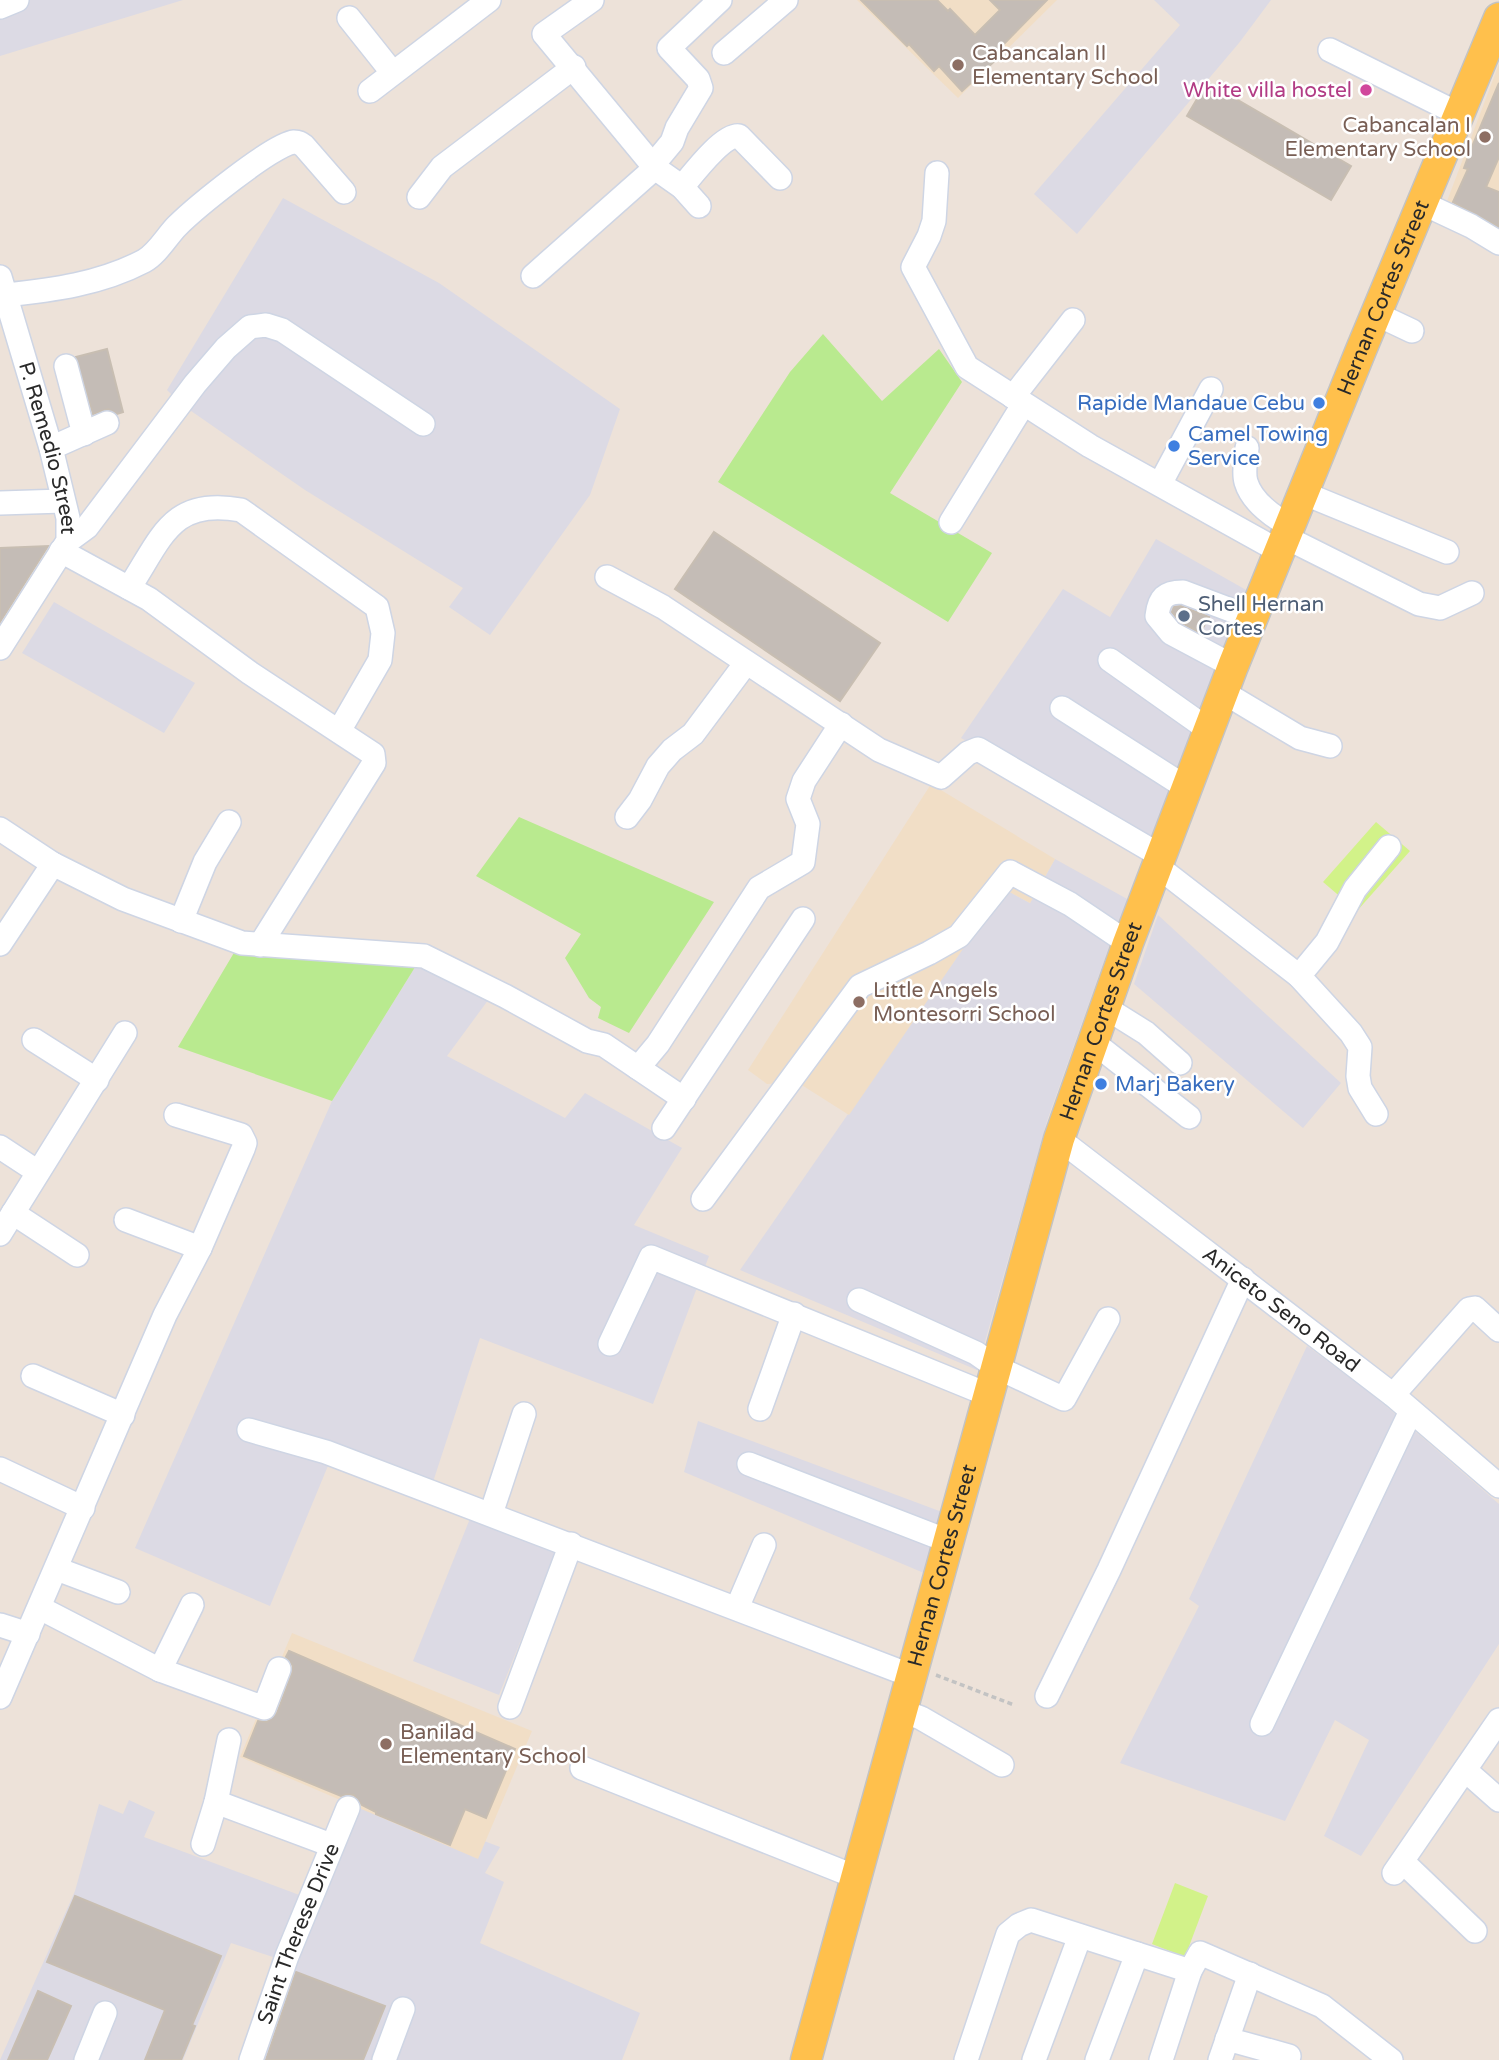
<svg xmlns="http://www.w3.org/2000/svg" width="1499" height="2060" viewBox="0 0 1499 2060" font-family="'Varela Round',sans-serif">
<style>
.industrial{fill:#dcdae4}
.education{fill:#f1dec6}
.green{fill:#b9ea8f}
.pitch{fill:#d2f289}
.building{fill:#c4bcb6;stroke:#c8beb2;stroke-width:2}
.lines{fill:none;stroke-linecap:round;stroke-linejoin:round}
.minor-casing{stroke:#ced5e4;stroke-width:26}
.major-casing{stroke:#c3c3c3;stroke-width:33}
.path{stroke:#c3c3c3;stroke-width:3.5;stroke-dasharray:5 3.5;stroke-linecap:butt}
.minor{stroke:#fff;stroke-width:23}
.major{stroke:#ffc04c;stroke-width:30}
.education-dot{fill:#8d6e63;stroke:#fff;stroke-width:2.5}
.hotel-dot{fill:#d1479c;stroke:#fff;stroke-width:2.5}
.shop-dot{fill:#3f7fe0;stroke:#fff;stroke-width:2.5}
.service-dot{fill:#5c6f8a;stroke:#fff;stroke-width:2.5}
.labels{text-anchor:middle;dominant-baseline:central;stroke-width:5;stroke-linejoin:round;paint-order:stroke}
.education-label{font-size:21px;fill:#785e54;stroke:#fff;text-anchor:start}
.hotel-label{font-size:21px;fill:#b23c85;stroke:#fff;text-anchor:end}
.street-label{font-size:21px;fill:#292929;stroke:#fff}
.shop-label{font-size:21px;fill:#366cbe;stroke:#fff;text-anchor:start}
.service-label{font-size:21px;fill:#4e5e75;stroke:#fff;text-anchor:start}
</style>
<rect width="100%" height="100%" fill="#ede2d9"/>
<path class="industrial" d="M 0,0 L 183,0 L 0,56 Z
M 1154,0 L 1271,0 L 1239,43 L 1077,234 L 1034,194 L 1180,25 Z
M 283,198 L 439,283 L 620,409 L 590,495 L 490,635 L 449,607 L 463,588 L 305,490 L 181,404 L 167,390 Z
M 1156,539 L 1248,591 L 1151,842 L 961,738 L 1063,589 L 1110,617 Z
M 54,602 L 195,683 L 164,733 L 22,653 Z
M 1055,859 L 1129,900 L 1109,947 L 1047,1121 L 977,1370 L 740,1270 L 1004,889 L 1030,903 Z
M 1158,915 L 1341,1083 L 1303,1128 L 1134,984 Z
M 417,964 L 497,988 L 447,1056 L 565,1118 L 585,1093 L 682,1148 L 634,1225 L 709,1256 L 653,1404 L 480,1338 L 433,1482 L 337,1444 L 270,1606 L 135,1548 L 332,1101 Z
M 1307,1346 L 1373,1395 L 1499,1504 L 1499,1644 L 1361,1856 L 1324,1836 L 1369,1740 L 1335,1720 L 1285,1821 L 1120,1763 L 1199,1606 L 1189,1599 Z
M 698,1421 L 942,1512 L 924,1573 L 684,1472 Z
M 471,1516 L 557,1549 L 499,1695 L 413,1661 Z
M 360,1794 L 500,1847 L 485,1873 L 504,1882 L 480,1943 L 640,2013 L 622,2060 L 255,2060 Z
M 129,1800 L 155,1812 L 144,1837 L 302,1896 L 279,1959 L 231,1943 L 183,2060 L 0,2060 L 75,1891 L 99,1804 L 123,1814 Z"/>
<path class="education" d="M 857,0 L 1057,0 L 958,98 Z
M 1499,64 L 1499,232 L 1444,209 Z
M 931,784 L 1055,859 L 1030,903 L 1004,889 L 849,1115 L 797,1082 L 767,1084 L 748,1070 Z
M 292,1633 L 532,1731 L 478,1859 L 240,1757 Z"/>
<path class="green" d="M 823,334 L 882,401 L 939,349 L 962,382 L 890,493 L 992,553 L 948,622 L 718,482 L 790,372 Z
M 519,817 L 714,902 L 629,1033 L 598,1018 L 601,1007 L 589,998 L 565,958 L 581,934 L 476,876 Z
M 238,946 L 417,964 L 332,1101 L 178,1047 Z"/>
<path class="pitch" d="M 1376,822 L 1410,851 L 1357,911 L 1323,882 Z
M 1175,1883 L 1208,1896 L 1185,1957 L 1152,1944 Z"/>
<path class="building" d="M 861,0 L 937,0 L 948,11 L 950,9 L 975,35 L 1000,10 L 990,0 L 1047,0 L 995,53 L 999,57 L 962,91 L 939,66 L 934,71 L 909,44 L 907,46 Z
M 1207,82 L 1351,166 L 1331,200 L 1187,116 Z
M 1499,83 L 1499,157 L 1486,187 L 1499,192 L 1499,227 L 1453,202 L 1468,169 L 1464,168 L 1471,149 Z
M 107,349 L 123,412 L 117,414 L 108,409 L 93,414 L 76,357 Z
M 714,532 L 880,643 L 840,701 L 675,589 Z
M 48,546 L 0,622 L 0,548 Z
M 1181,606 L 1209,617 L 1200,633 L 1180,622 L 1172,612 L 1174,607 Z
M 289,1651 L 515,1749 L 486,1818 L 465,1809 L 450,1845 L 376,1814 L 376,1812 L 362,1805 L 354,1795 L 347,1794 L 341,1796 L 244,1756 L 258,1721 L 267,1722 L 277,1713 L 292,1673 L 293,1666 L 286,1657 Z
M 75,1896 L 221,1956 L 192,2025 L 195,2026 L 181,2060 L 145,2060 L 165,2010 L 47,1962 Z
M 296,1972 L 385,2006 L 363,2060 L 266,2060 Z
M 38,1991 L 71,2006 L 47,2060 L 8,2060 Z"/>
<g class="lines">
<g class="minor-casing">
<g id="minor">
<path d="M 592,0 L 544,34 L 655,168 L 682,187 L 699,206"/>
<path d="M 0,7 L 17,0"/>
<path d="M 349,18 L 392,72"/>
<path d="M 1330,50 L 1459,114"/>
<path d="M 724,53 L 786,0"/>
<path d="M 370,91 L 489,0"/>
<path d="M 937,173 L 934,221 L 929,236 L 913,267 L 967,367 L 1090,446 L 1279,551"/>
<path d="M 682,187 C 693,174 724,133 739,136 L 780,178"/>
<path d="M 419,197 L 442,167 L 574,67"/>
<path d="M 1422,203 L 1471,226 L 1499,243"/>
<path d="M 533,276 L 655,168 L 657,160 L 672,142 L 677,128 L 701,88 L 698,79 L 669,48 L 720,0"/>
<path id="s1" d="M 0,277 L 51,448 L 68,518 L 68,541 L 0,648"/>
<path d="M 5,295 C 53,290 100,284 144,261 C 157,254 167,236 177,226 C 194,209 273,144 294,142 C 299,142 300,143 304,146 L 344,192"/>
<path d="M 1376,314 L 1412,331"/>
<path d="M 66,366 L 84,434"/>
<path d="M 1013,397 L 1073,320"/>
<path d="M 51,448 L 107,423"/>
<path d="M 1247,448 C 1246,458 1243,472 1246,482 C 1252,502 1272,516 1290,526"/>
<path d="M 1160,484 L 1211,389"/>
<path d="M 1303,493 L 1447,552"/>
<path d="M 0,503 L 63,501"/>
<path d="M 951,522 L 1023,405"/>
<path d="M 1285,537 L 1419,604 L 1440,608 L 1472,593"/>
<path d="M 68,541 L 87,527 L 195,384 L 226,348 L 250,327 L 266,325 L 282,330 L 423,424"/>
<path d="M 61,551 L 149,599 L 250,673 L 373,754 L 374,763 L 260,945"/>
<path d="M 607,577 L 663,607 L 879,750 L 941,777 L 968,753 L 978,749 L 1161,856"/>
<path d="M 129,588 C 162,538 171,497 241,510 L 377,607 L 383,633 L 380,660 L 339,731"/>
<path d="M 1110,660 L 1209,730"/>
<path d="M 1233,666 L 1171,633 L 1157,616 C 1159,598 1165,592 1183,592 L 1252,618"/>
<path d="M 1223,692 L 1300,738 L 1330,746"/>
<path d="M 1062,708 L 1187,788"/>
<path d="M 627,817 L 640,800 L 658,766 L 672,750 L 693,734 L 746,663"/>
<path d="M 0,829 L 53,864 L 123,899 L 242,943 L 424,956 L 505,996 L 587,1041 L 604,1045 L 684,1099"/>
<path d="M 1157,866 L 1299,976 L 1351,1033 L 1360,1047 L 1358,1076 L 1360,1088 L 1376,1114"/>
<path d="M 181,921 L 205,862 L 229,822"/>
<path d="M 0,944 L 53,864"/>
<path d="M 1299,976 L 1327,942 L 1355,889 L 1389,847"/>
<path d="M 1106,1008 L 1146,1033 L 1180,1063"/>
<path d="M 34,1040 L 97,1080"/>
<path d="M 1093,1042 L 1189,1117"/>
<path d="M 638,1068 L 658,1044 L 759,888 L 803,862 L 808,824 L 798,799 L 804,781 L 841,724"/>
<path d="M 664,1128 L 803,919"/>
<path id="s2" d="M 1059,1139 L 1393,1395 L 1499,1486"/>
<path d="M 0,1147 L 38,1172"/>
<path d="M 703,1199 L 860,986 L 929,953 L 959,936 L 1010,872 L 1070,904 L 1128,943"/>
<path d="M 13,1213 L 77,1255"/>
<path d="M 126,1220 L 200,1248"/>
<path d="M 0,1234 L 125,1033"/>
<path d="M 859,1300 L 976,1353 L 996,1367 L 1064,1399 L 1108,1319"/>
<path d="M 610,1344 L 651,1257 L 989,1395"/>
<path d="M 33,1376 L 123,1415"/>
<path d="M 1393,1395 L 1469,1309 L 1475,1308 L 1499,1330"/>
<path d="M 760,1409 L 794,1314"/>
<path d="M 249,1430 L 326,1452 L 912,1676"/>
<path d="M 749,1464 L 948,1541"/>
<path d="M 0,1469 L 83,1508"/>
<path d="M 491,1514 L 524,1414"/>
<path d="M 57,1569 L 118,1592"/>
<path d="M 40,1608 L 160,1670 L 264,1708 L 279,1669"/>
<path d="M 737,1608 L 764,1545"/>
<path d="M 0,1625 L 28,1634"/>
<path d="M 160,1670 L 192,1605"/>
<path d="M 1047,1696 L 1109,1570 L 1243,1279"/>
<path d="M 0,1697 L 165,1315 L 200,1248 L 243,1149 L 245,1143 L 241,1135 L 176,1115"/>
<path d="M 510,1707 L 571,1544"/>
<path d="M 902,1711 L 921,1718 L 1002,1765"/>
<path d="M 1262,1724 L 1411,1411"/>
<path d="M 582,1768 L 856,1877"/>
<path d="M 1465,1770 L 1499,1800"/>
<path d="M 216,1802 L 331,1845"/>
<path d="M 203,1844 L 216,1802 L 229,1740"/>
<path d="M 1403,1862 L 1475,1931"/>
<path d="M 1394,1873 L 1499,1720"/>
<path d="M 1227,2039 L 1289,2056 L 1287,2060"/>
<path d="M 86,2060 L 105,2013"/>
<path id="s3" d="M 251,2060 L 287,1956 L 348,1808"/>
<path d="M 384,2060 L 403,2009"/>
<path d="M 966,2060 L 1008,1934 L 1019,1925 L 1031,1920 L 1190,1971"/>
<path d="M 1034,2060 L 1080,1936"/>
<path d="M 1097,2060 L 1137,1954"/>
<path d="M 1161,2060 L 1190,1971 L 1200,1953 L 1322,2006 L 1391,2060"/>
<path d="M 1220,2060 L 1250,1974"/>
</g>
</g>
<g class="major-casing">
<g id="major">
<path id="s4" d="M 806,2060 L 1059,1139 L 1128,943 L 1233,666 L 1361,350 L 1499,18"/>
</g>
</g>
<path class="path" d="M 936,1675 L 1014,1705"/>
<use href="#minor" class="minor"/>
<use href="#major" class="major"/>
</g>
<g class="education-dot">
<circle cx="958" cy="65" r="7"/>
<circle cx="1485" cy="137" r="7"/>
<circle cx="859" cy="1002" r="7"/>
<circle cx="386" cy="1744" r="7"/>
</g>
<circle class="hotel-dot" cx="1366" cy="90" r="7"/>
<g class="shop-dot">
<circle cx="1319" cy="403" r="7"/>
<circle cx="1174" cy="446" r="7"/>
<circle cx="1101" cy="1084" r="7"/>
</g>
<circle class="service-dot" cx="1184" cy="616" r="7"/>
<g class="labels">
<g class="education-label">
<text x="972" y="53">Cabancalan II<tspan x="972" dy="24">Elementary School</tspan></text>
<text x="1471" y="125" text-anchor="end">Cabancalan I<tspan x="1471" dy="24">Elementary School</tspan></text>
<text x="873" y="990">Little Angels<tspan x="873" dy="24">Montesorri School</tspan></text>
<text x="400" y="1732">Banilad<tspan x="400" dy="24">Elementary School</tspan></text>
</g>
<g class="hotel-label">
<text x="1352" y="90">White villa hostel</text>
</g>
<g class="street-label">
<text stroke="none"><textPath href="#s4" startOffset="1857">Hernan Cortes Street</textPath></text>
<text stroke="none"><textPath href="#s1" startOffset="178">P. Remedio Street</textPath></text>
<text stroke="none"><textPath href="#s4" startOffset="1080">Hernan Cortes Street</textPath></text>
<text stroke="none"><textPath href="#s2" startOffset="280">Aniceto Seno Road</textPath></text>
<text stroke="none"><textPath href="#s4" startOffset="513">Hernan Cortes Street</textPath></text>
<text stroke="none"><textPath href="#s3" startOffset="135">Saint Therese Drive</textPath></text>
</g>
<g class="shop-label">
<text x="1305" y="403" text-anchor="end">Rapide Mandaue Cebu</text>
<text x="1188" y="434">Camel Towing<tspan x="1188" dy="24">Service</tspan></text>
<text x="1115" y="1084">Marj Bakery</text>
</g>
<g class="service-label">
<text x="1198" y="604">Shell Hernan<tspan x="1198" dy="24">Cortes</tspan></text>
</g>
</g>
</svg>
